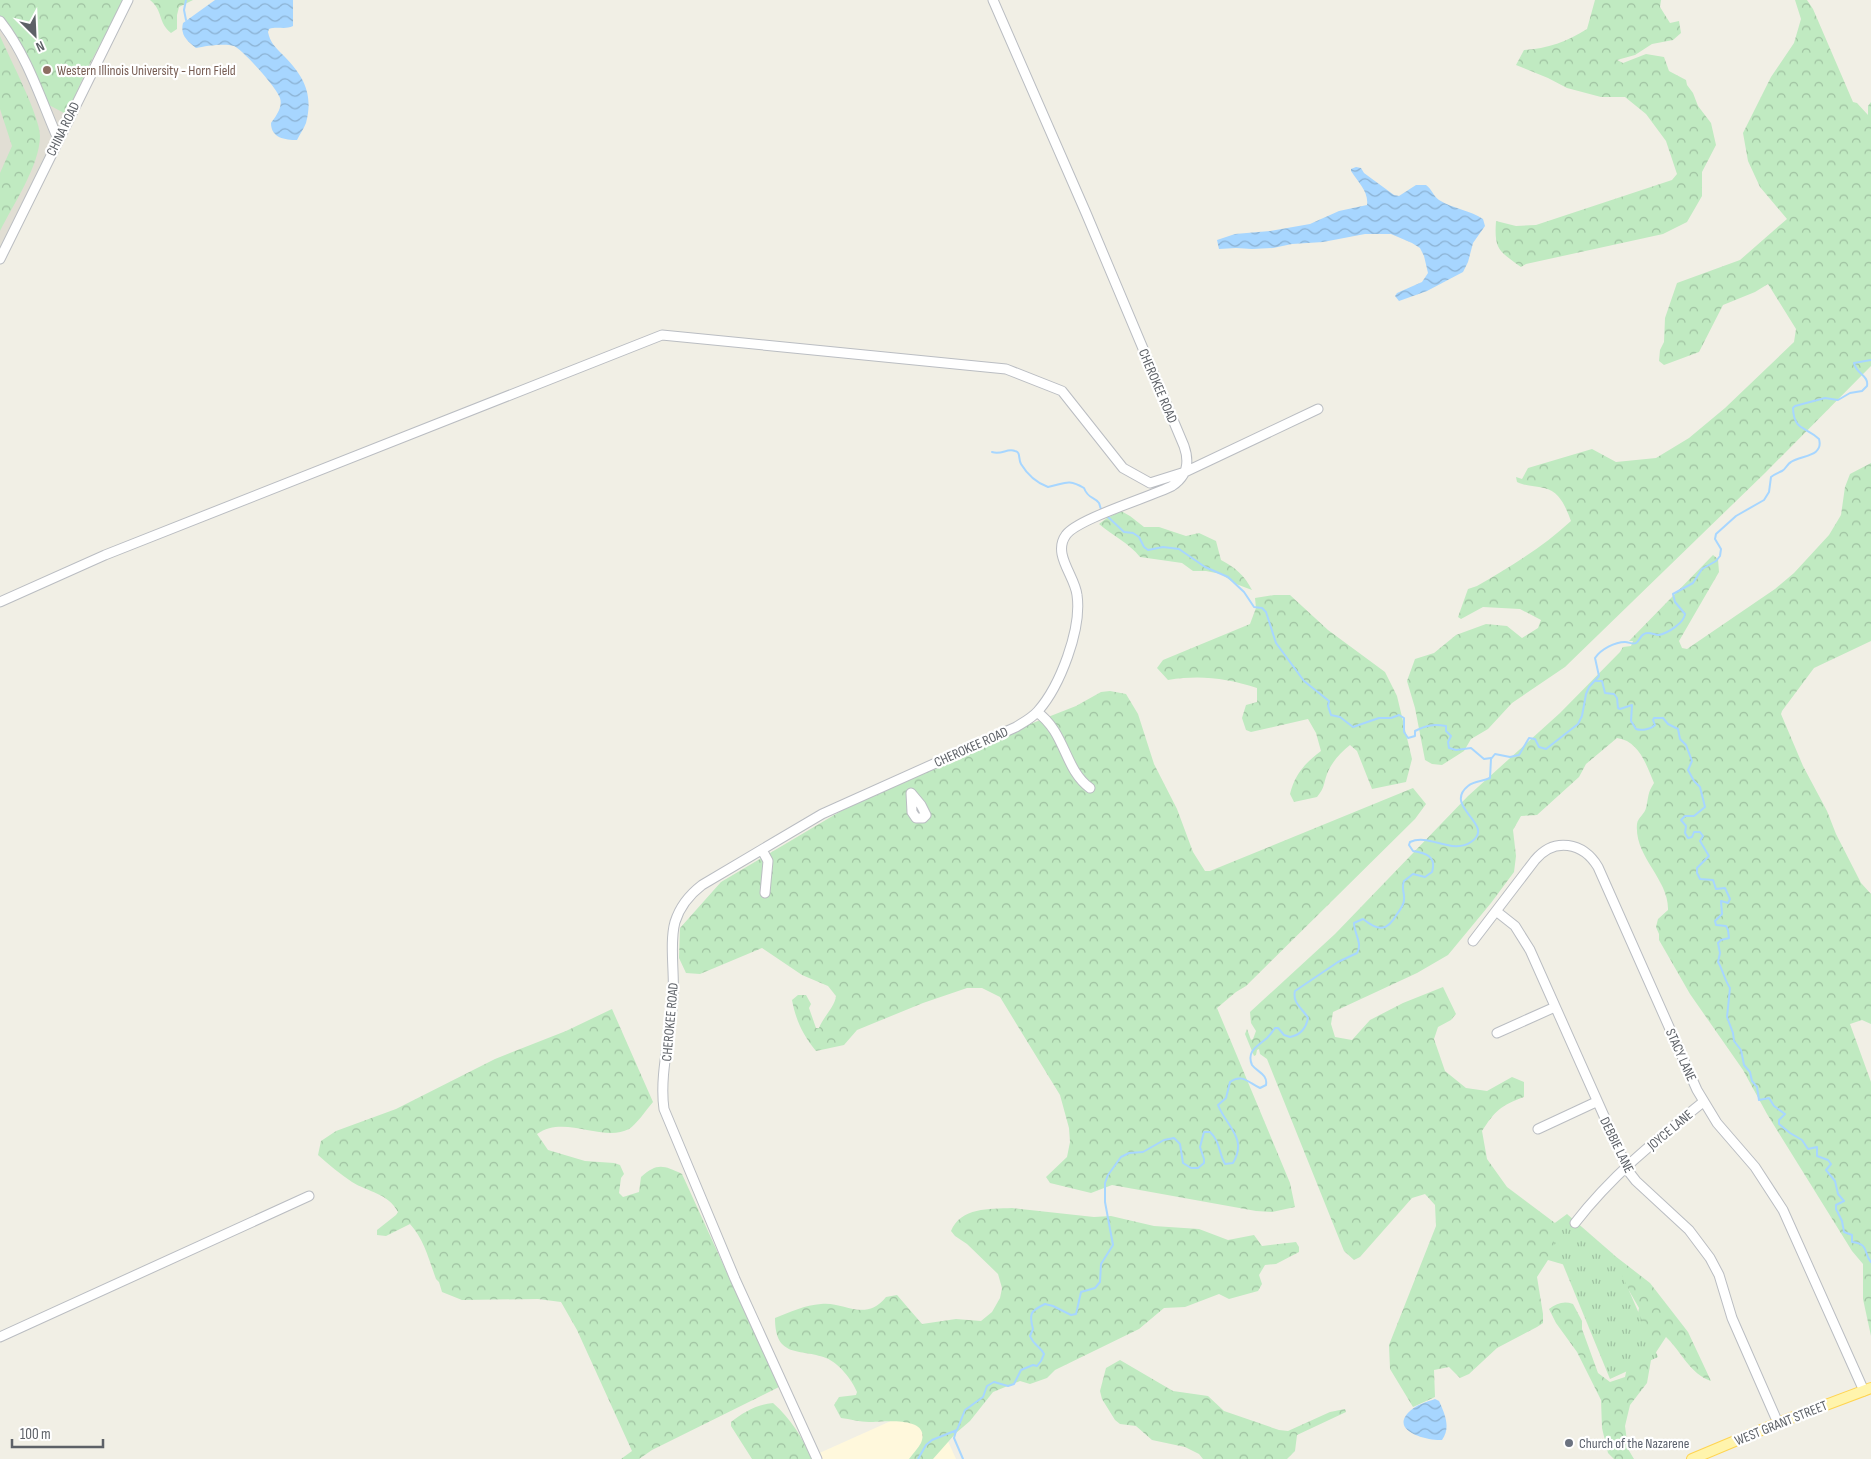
<svg xmlns="http://www.w3.org/2000/svg" width="1871" height="1459" viewBox="0 0 1871 1459" font-family="'Sofia Sans Condensed',sans-serif">
<style>
.commercial{fill:#fff8dc}
.education{fill:#e1ded4}
.forest{fill:url(#forest-crowns)}
.park{fill:url(#park-tufts)}
.water{fill:url(#water-waves)}
.lines{fill:none;stroke-linecap:round;stroke-linejoin:round}
.stream{stroke:#a7d6ff;stroke-width:2}
.minor-casing{stroke:#babdc2;stroke-width:11}
.major-casing{stroke:#ffd450;stroke-width:12}
.minor{stroke:#fff;stroke-width:9}
.major{stroke:#fff4ac;stroke-width:10}
.education-dot{fill:#8d6e63;stroke:#fff;stroke-width:2}
.worship-dot{fill:#6b7280;stroke:#fff;stroke-width:2}
.labels{text-anchor:middle;dominant-baseline:central;stroke-width:4.5;stroke-linejoin:round;paint-order:stroke}
.education-label{font-size:14px;fill:#785e54;stroke:#fff;text-anchor:start}
.street-label{font-size:14px;fill:#5d6167;stroke:#fff}
.worship-label{font-size:14px;fill:#5b616d;stroke:#fff;text-anchor:start}
</style>
<defs>
<pattern id="forest-crowns" width="20" height="18" patternUnits="userSpaceOnUse" patternTransform="scale(1.25)"><rect width="20" height="18" fill="#c0eac1"/><path d="M2 6a3 3 0 1 1 6 0M12 15a3 3 0 1 1 6 0" fill="none" stroke="#9fc1a1"/></pattern>
<pattern id="park-tufts" width="24" height="20" patternUnits="userSpaceOnUse" patternTransform="scale(1.25)"><rect width="24" height="20" fill="#c0eac1"/><path d="M3 7l-1-3M5 7V3M7 7l1-3M15 17l-1-3M17 17v-4M19 17l1-3" fill="none" stroke="#9fc1a1"/></pattern>
<pattern id="water-waves" width="16" height="10" patternUnits="userSpaceOnUse" patternTransform="scale(1.25)"><rect width="16" height="10" fill="#a7d6ff"/><path d="M0 5q4-4 8 0t8 0" fill="none" stroke="#8bb1d2"/></pattern>
</defs>
<rect width="100%" height="100%" fill="#f1efe5"/>
<path class="commercial" d="M 931,1403 L 956,1459 L 817,1459 L 815,1455 Z"/>
<path class="education" d="M 0,0 L 128,0 L 0,259 Z"/>
<path class="forest" d="M 0,0 L 124,0 L 87,69 L 69,109 L 64,113 L 49,105 L 13,38 L 0,20 Z
M 150,0 L 193,0 L 179,7 L 177,15 L 177,29 L 171,33 C 158,23 163,10 150,0 Z
M 1595,0 L 1661,0 L 1660,7 L 1670,23 L 1679,21 L 1681,33 L 1673,40 L 1652,44 L 1635,55 L 1617,60 L 1623,63 L 1646,54 L 1664,57 L 1669,71 L 1686,80 L 1687,85 L 1693,93 L 1698,106 L 1711,123 L 1716,145 L 1702,172 L 1702,196 L 1687,222 L 1663,234 L 1526,264 L 1521,267 C 1499,251 1494,250 1496,221 L 1516,226 L 1536,225 L 1672,180 L 1677,174 L 1666,141 L 1646,114 L 1625,97 L 1601,97 L 1567,88 L 1548,78 L 1516,65 L 1524,50 C 1547,49 1568,41 1587,29 Z
M 1795,0 L 1807,0 L 1813,9 L 1853,102 L 1857,103 L 1868,115 L 1868,106 L 1871,102 L 1871,366 L 1766,472 L 1565,667 L 1512,703 L 1488,729 L 1471,739 L 1464,751 L 1442,765 L 1432,764 L 1425,760 L 1415,708 L 1407,681 L 1415,659 L 1434,653 L 1456,635 L 1486,624 L 1507,626 L 1522,638 L 1538,628 L 1541,620 L 1520,609 L 1483,607 L 1461,619 L 1458,617 L 1468,589 L 1477,586 C 1511,566 1543,547 1571,521 C 1566,508 1560,491 1544,488 C 1535,486 1525,486 1517,482 L 1516,477 L 1522,479 L 1528,468 L 1592,449 L 1616,462 L 1656,458 L 1689,438 L 1725,408 L 1794,342 L 1796,329 L 1768,284 L 1755,292 L 1723,305 L 1699,352 L 1664,365 L 1659,361 L 1660,350 L 1664,342 L 1665,318 L 1677,283 L 1740,260 L 1787,219 L 1760,187 L 1748,161 L 1743,133 L 1771,77 L 1794,43 L 1801,19 Z
M 0,36 C 9,57 40,116 40,136 C 40,165 13,205 0,231 L 0,173 L 12,146 L 0,109 Z
M 1871,463 L 1871,641 L 1814,668 L 1782,711 L 1781,714 L 1803,766 L 1827,811 L 1836,834 L 1861,883 L 1871,894 L 1871,1024 L 1862,1020 L 1850,1024 L 1871,1082 L 1871,1336 L 1863,1299 L 1863,1264 L 1852,1251 L 1767,1114 L 1743,1070 L 1690,994 L 1659,940 L 1659,934 L 1656,927 L 1658,919 L 1668,910 C 1669,879 1634,857 1637,824 C 1638,817 1645,814 1646,808 C 1649,796 1647,794 1654,783 C 1646,764 1639,741 1617,738 L 1586,764 L 1579,777 L 1537,815 L 1521,816 L 1513,830 L 1516,856 L 1514,872 L 1491,903 L 1448,955 L 1417,973 L 1333,1012 L 1331,1024 L 1335,1037 L 1352,1040 L 1370,1020 L 1403,1003 L 1443,987 L 1456,1014 L 1451,1020 L 1438,1027 L 1434,1039 L 1445,1071 L 1466,1088 L 1487,1091 L 1512,1077 L 1524,1082 L 1524,1097 C 1501,1105 1495,1111 1482,1131 L 1487,1159 L 1507,1187 L 1563,1229 L 1588,1235 L 1650,1283 L 1688,1332 L 1711,1381 C 1690,1374 1681,1351 1666,1337 L 1651,1360 L 1647,1383 L 1630,1405 L 1625,1426 L 1628,1449 L 1634,1459 L 1614,1459 L 1608,1453 L 1602,1428 L 1601,1400 L 1577,1352 L 1556,1323 L 1549,1309 C 1557,1303 1564,1301 1573,1304 L 1582,1321 L 1582,1329 L 1598,1373 L 1610,1382 L 1625,1377 L 1639,1308 L 1624,1282 L 1548,1260 L 1537,1277 L 1543,1314 L 1543,1323 L 1537,1327 L 1497,1348 L 1469,1374 L 1460,1378 L 1449,1367 L 1434,1370 L 1435,1397 L 1413,1407 L 1390,1369 L 1389,1345 L 1436,1226 L 1435,1205 L 1425,1194 L 1412,1198 L 1360,1257 L 1354,1260 L 1344,1251 L 1267,1059 L 1260,1054 L 1259,1049 L 1257,1050 L 1256,1055 L 1254,1056 L 1245,1034 L 1247,1029 L 1251,1040 L 1253,1039 L 1256,1031 L 1251,1023 L 1250,1012 L 1335,934 L 1468,796 L 1560,713 L 1620,652 L 1623,647 L 1631,646 L 1633,641 L 1629,641 L 1713,555 L 1718,559 L 1719,572 L 1679,641 L 1682,648 L 1687,649 L 1775,589 L 1794,573 L 1829,535 L 1841,515 L 1845,487 L 1850,474 Z
M 1121,511 L 1130,516 L 1144,527 L 1159,527 L 1186,536 L 1199,533 L 1216,541 L 1221,560 C 1236,568 1244,575 1252,590 L 1236,584 L 1221,574 L 1206,571 L 1193,571 L 1182,563 L 1140,557 C 1129,543 1113,536 1099,524 L 1107,518 Z
M 1274,595 L 1290,595 L 1328,630 L 1385,672 L 1397,696 L 1412,759 L 1406,782 L 1372,789 L 1357,751 L 1350,745 C 1341,752 1331,763 1327,774 C 1323,785 1325,787 1317,797 L 1294,802 L 1290,794 C 1295,774 1305,763 1321,751 L 1316,733 L 1308,719 L 1251,732 L 1246,730 L 1242,718 L 1246,705 L 1257,702 L 1257,688 C 1225,678 1201,675 1168,680 L 1157,668 L 1163,660 L 1250,624 L 1256,608 L 1255,598 Z
M 1110,691 L 1126,694 L 1138,714 L 1154,764 L 1177,809 L 1193,852 L 1205,871 L 1210,871 L 1413,788 L 1426,804 L 1415,819 L 1246,986 L 1236,992 L 1217,1008 L 1290,1183 L 1295,1207 L 1272,1212 L 1256,1211 L 1112,1185 L 1091,1193 L 1050,1183 L 1046,1177 L 1067,1157 L 1070,1142 L 1069,1128 L 1060,1095 L 1000,997 L 982,988 L 967,988 L 923,1003 L 857,1030 L 844,1045 L 816,1051 C 803,1035 796,1021 792,1000 L 798,995 L 806,995 L 811,1004 L 809,1008 L 816,1028 L 819,1028 C 823,1017 835,1007 836,996 L 828,986 L 802,975 L 762,948 L 700,974 L 686,973 L 679,958 L 680,928 L 721,882 L 873,792 L 959,760 L 1020,728 L 1076,706 L 1101,692 Z
M 612,1009 L 653,1102 C 647,1109 636,1125 629,1129 C 603,1143 565,1114 537,1134 L 548,1150 L 585,1161 L 614,1163 L 620,1165 L 624,1174 L 621,1178 L 619,1193 L 623,1197 L 639,1192 L 641,1177 C 657,1163 663,1165 682,1174 L 779,1387 L 652,1450 L 639,1459 L 621,1459 L 632,1451 L 577,1330 L 561,1302 L 538,1299 L 462,1300 L 442,1292 L 439,1282 L 436,1279 C 429,1260 424,1239 410,1224 L 386,1236 L 377,1235 L 377,1230 L 396,1215 L 398,1212 C 388,1193 368,1192 352,1182 C 340,1174 329,1165 318,1155 L 321,1141 L 336,1131 L 396,1109 L 495,1059 L 566,1031 Z
M 1012,1208 L 1094,1217 L 1111,1216 L 1154,1226 L 1199,1229 L 1228,1240 L 1254,1235 L 1262,1246 L 1296,1242 L 1299,1247 L 1299,1252 L 1276,1264 L 1265,1265 L 1259,1275 L 1262,1284 L 1258,1291 L 1229,1299 L 1219,1294 L 1185,1307 L 1164,1308 L 1139,1329 L 1055,1370 L 1047,1378 L 1030,1384 L 1020,1381 L 993,1392 L 970,1421 L 956,1433 L 933,1459 L 909,1459 C 913,1454 918,1448 921,1443 C 932,1415 882,1422 869,1422 C 860,1422 850,1419 841,1418 L 834,1405 L 839,1397 L 856,1395 L 857,1392 C 852,1380 839,1363 826,1358 C 800,1348 775,1359 775,1318 C 790,1312 805,1305 821,1304 C 844,1301 865,1323 886,1297 L 897,1295 L 922,1324 L 956,1319 L 981,1321 L 992,1312 L 1000,1298 L 1002,1288 L 998,1274 L 967,1244 L 955,1236 L 951,1231 C 961,1207 989,1209 1012,1208 Z
M 1120,1360 L 1173,1391 L 1208,1396 L 1224,1411 L 1279,1430 L 1288,1431 L 1330,1412 L 1345,1409 L 1346,1412 L 1297,1435 L 1295,1451 L 1287,1459 L 1203,1459 L 1199,1454 L 1185,1447 L 1152,1440 L 1136,1426 L 1120,1424 L 1115,1420 L 1102,1399 L 1100,1391 L 1106,1368 Z
M 773,1403 C 791,1419 802,1437 812,1459 L 752,1459 L 731,1426 L 731,1422 C 743,1412 758,1404 773,1403 Z"/>
<path class="park" d="M 1567,1214 L 1613,1254 L 1658,1357 L 1610,1379 L 1548,1228 Z"/>
<path class="water" d="M 215,0 L 293,0 L 293,26 C 285,30 277,26 269,29 L 268,32 C 270,42 275,47 282,54 C 303,75 314,93 306,123 C 304,128 300,134 297,140 C 285,140 271,138 271,123 C 276,116 283,107 280,98 C 277,88 243,50 234,46 C 224,43 206,46 196,48 C 187,41 180,35 183,23 Z
M 1356,167 L 1361,168 L 1364,173 L 1394,195 L 1399,196 L 1416,185 L 1426,185 C 1432,189 1433,196 1439,200 C 1453,209 1470,210 1483,219 L 1485,226 L 1473,243 L 1468,262 L 1463,272 L 1427,291 L 1399,301 L 1395,296 L 1397,293 L 1422,282 L 1428,273 L 1424,256 L 1420,248 L 1412,243 L 1391,234 L 1365,234 L 1323,242 L 1292,244 L 1273,248 L 1252,249 L 1236,248 L 1219,249 L 1217,240 L 1235,234 L 1270,231 L 1310,224 L 1339,211 L 1367,205 C 1369,192 1358,182 1351,171 L 1351,169 Z
M 1435,1399 L 1439,1401 C 1445,1414 1451,1428 1442,1440 C 1428,1441 1388,1431 1410,1411 C 1416,1405 1426,1402 1435,1399 Z"/>
<g class="lines">
<path class="stream" d="M 186,0 L 184,10 L 186,20
M 992,452 C 1002,455 1007,448 1015,451 C 1021,452 1018,459 1021,464 C 1027,474 1037,483 1048,487 C 1065,484 1067,478 1084,488 C 1088,499 1094,496 1099,503 C 1100,505 1100,508 1102,511
M 1107,516 L 1124,532 L 1133,533 L 1139,537 L 1144,547 L 1148,550 L 1163,547 L 1179,549 L 1205,567 L 1228,577 L 1244,592 L 1254,607 L 1262,608 L 1266,612 L 1276,643 L 1304,681 L 1329,701 L 1328,706 L 1331,715 L 1340,717 L 1353,727 L 1379,718 L 1391,718 L 1399,715 L 1404,718 L 1404,732 L 1408,738 L 1415,736 L 1415,731 C 1427,725 1433,724 1446,726 L 1446,731 L 1451,736 L 1448,742 L 1449,748 L 1456,750 L 1471,748 L 1484,759 L 1491,758
M 1596,681 L 1602,681 L 1605,693 L 1614,694 L 1617,698 L 1618,708 L 1620,709 L 1632,705 L 1631,721 L 1636,729 C 1642,731 1651,729 1655,725 L 1653,720 L 1654,718 L 1663,718 L 1668,724 L 1678,729 L 1680,739 L 1686,745 L 1692,761 L 1688,770 L 1694,781 L 1700,787 L 1705,807 L 1694,816 L 1685,816 L 1681,820 L 1686,826 L 1685,833 L 1688,838 L 1692,837 L 1694,832 L 1700,832 L 1703,836 L 1700,841 L 1709,856 L 1697,868 L 1697,873 L 1700,879 L 1713,880 L 1716,889 L 1725,888 L 1730,899 L 1728,903 L 1721,901 L 1722,914 L 1715,921 L 1716,925 L 1726,926 L 1728,930 L 1729,938 L 1721,940 L 1718,943 L 1720,953 L 1718,962 C 1723,970 1724,979 1730,988 L 1727,1017 L 1733,1033 L 1734,1041 L 1741,1050 L 1744,1065 L 1750,1072 L 1752,1081 L 1757,1087 L 1759,1100 L 1769,1098 L 1774,1106 L 1785,1114 L 1779,1120 L 1779,1124 L 1790,1133 L 1802,1140 L 1808,1149 L 1817,1147 L 1817,1156 L 1828,1160 L 1831,1164 L 1826,1170 L 1835,1181 L 1838,1194 L 1844,1201 L 1836,1205 L 1836,1209 L 1842,1221 L 1844,1232 L 1852,1235 L 1852,1242 C 1870,1244 1863,1253 1871,1262
M 956,1431 L 954,1438 L 963,1459
M 918,1459 L 926,1445 L 932,1440 L 957,1430 L 965,1410 L 983,1397 L 987,1386 L 994,1382 L 1008,1386 L 1014,1384 L 1021,1370 L 1033,1365 L 1037,1366 L 1041,1361 L 1044,1354 C 1041,1347 1034,1346 1030,1336 L 1033,1329 C 1029,1314 1030,1311 1045,1304 L 1053,1306 L 1071,1315 L 1076,1314 L 1081,1292 L 1095,1288 L 1100,1282 L 1101,1264 L 1113,1245 L 1105,1202 L 1105,1183 L 1108,1175 L 1121,1157 L 1129,1153 L 1143,1152 L 1164,1140 L 1174,1138 L 1180,1144 L 1183,1163 L 1191,1168 L 1198,1168 L 1204,1163 L 1204,1159 L 1200,1147 L 1204,1132 L 1210,1132 C 1220,1141 1219,1154 1225,1164 L 1233,1163 C 1248,1138 1226,1126 1218,1105 L 1226,1098 L 1230,1082 C 1242,1073 1249,1083 1260,1088 L 1266,1085 C 1268,1074 1257,1072 1252,1065 C 1246,1051 1258,1046 1267,1038 C 1270,1035 1273,1031 1275,1028 L 1278,1028 L 1284,1035 L 1290,1037 C 1300,1035 1306,1029 1308,1018 C 1303,1009 1292,1003 1295,991 L 1338,962 L 1357,953 C 1363,944 1354,933 1354,923 L 1363,919 C 1378,931 1387,932 1397,914 C 1400,910 1404,905 1404,900 C 1405,893 1401,889 1404,881 L 1413,874 L 1425,877 L 1432,872 C 1437,856 1425,853 1413,851 L 1409,845 L 1410,842 C 1429,833 1452,855 1471,842 C 1497,825 1442,807 1468,786 C 1475,780 1482,782 1490,778 L 1491,759 L 1495,754 L 1510,757 L 1519,755 L 1529,738 L 1535,739 L 1539,747 L 1546,749 L 1578,724 L 1582,716 L 1586,694 L 1589,687 L 1599,676 L 1595,658 C 1601,649 1615,642 1625,642 C 1629,642 1633,645 1636,643 C 1640,640 1640,636 1644,634 C 1649,631 1654,635 1659,635 C 1668,633 1684,623 1685,614 L 1675,602 L 1673,594 L 1693,583 L 1702,569 L 1716,561 L 1720,556 L 1721,549 L 1715,539 L 1716,534 L 1736,516 L 1764,500 L 1769,492 L 1771,477 C 1775,474 1778,473 1782,471 C 1786,469 1787,464 1791,462 C 1801,455 1824,457 1819,439 C 1805,426 1794,431 1793,408 L 1795,406 L 1825,398 L 1838,400 L 1850,393 L 1862,391 L 1867,386 C 1869,375 1856,374 1854,363 L 1871,360"/>
<g class="minor-casing">
<path id="minor" d="M 0,21 C 27,55 41,100 58,139
M 0,259 L 128,0
M 0,602 L 105,555 L 662,335 L 1006,369 L 1062,391 L 1123,468 L 1150,483 L 1185,472 L 1318,409
M 1037,712 C 1066,733 1064,769 1090,788
M 911,793 L 921,805 L 926,815 L 923,818 L 916,818 L 912,812 Z
M 762,850 L 768,861 L 765,893
M 1496,911 L 1515,926 L 1530,950 L 1629,1172 L 1636,1181 L 1689,1230 L 1710,1258 L 1719,1275 L 1732,1318 L 1778,1423
M 1473,941 L 1535,860 C 1554,837 1583,842 1598,867 L 1697,1090 L 1717,1123 L 1755,1167 L 1783,1210 L 1864,1391
M 1497,1033 L 1555,1007
M 1538,1129 L 1596,1102
M 1575,1223 C 1612,1175 1656,1140 1703,1102
M 0,1337 L 309,1196
M 817,1459 L 735,1279 L 664,1109 C 659,1074 671,1034 673,998 C 675,975 669,943 675,922 C 680,906 689,895 702,885 L 822,814 L 1016,727 C 1024,722 1032,718 1038,711 C 1060,686 1082,629 1077,595 C 1075,576 1052,554 1066,535 C 1077,519 1150,497 1172,486 C 1187,476 1190,463 1184,446 L 1086,213 L 993,0"/>
</g>
<g class="major-casing">
<path id="major" d="M 1692,1459 L 1778,1423 L 1871,1388"/>
</g>
<use href="#minor" class="minor"/>
<use href="#major" class="major"/>
</g>
<circle class="education-dot" cx="47" cy="70" r="5"/>
<circle class="worship-dot" cx="1569" cy="1443" r="5"/>
<g class="labels">
<g class="education-label">
<text x="57" y="70">Western Illinois University - Horn Field</text>
</g>
<g class="street-label">
<text transform="translate(63 129) rotate(-64)">CHINA ROAD</text>
<text transform="translate(1158 386) rotate(67)">CHEROKEE ROAD</text>
<text transform="translate(971 747) rotate(-24)">CHEROKEE ROAD</text>
<text transform="translate(670 1022) rotate(-85)">CHEROKEE ROAD</text>
<text transform="translate(1681 1055) rotate(66)">STACY LANE</text>
<text transform="translate(1670 1130) rotate(-40)">JOYCE LANE</text>
<text transform="translate(1617 1145) rotate(64)">DEBBIE LANE</text>
<text transform="translate(1781 1423) rotate(-22)">WEST GRANT STREET</text>
</g>
<g class="worship-label">
<text x="1579" y="1443">Church of the Nazarene</text>
</g>
</g>
<g transform="translate(35 35) rotate(156)" stroke="#ffffff" stroke-width="4" paint-order="stroke">
<path d="M0-4L9 19L0 12L-9 19Z" fill="#5d6167"/>
<text y="-8" font-size="14" font-weight="bold" text-anchor="middle" fill="#5d6167">N</text>
</g>
<path d="M12 1439v8h91v-8" fill="none" stroke="#5d6167" stroke-width="2.5"/>
<text x="20" y="1439" font-size="15" fill="#5d6167" stroke="#ffffff" stroke-width="4" paint-order="stroke">100 m</text>
</svg>
